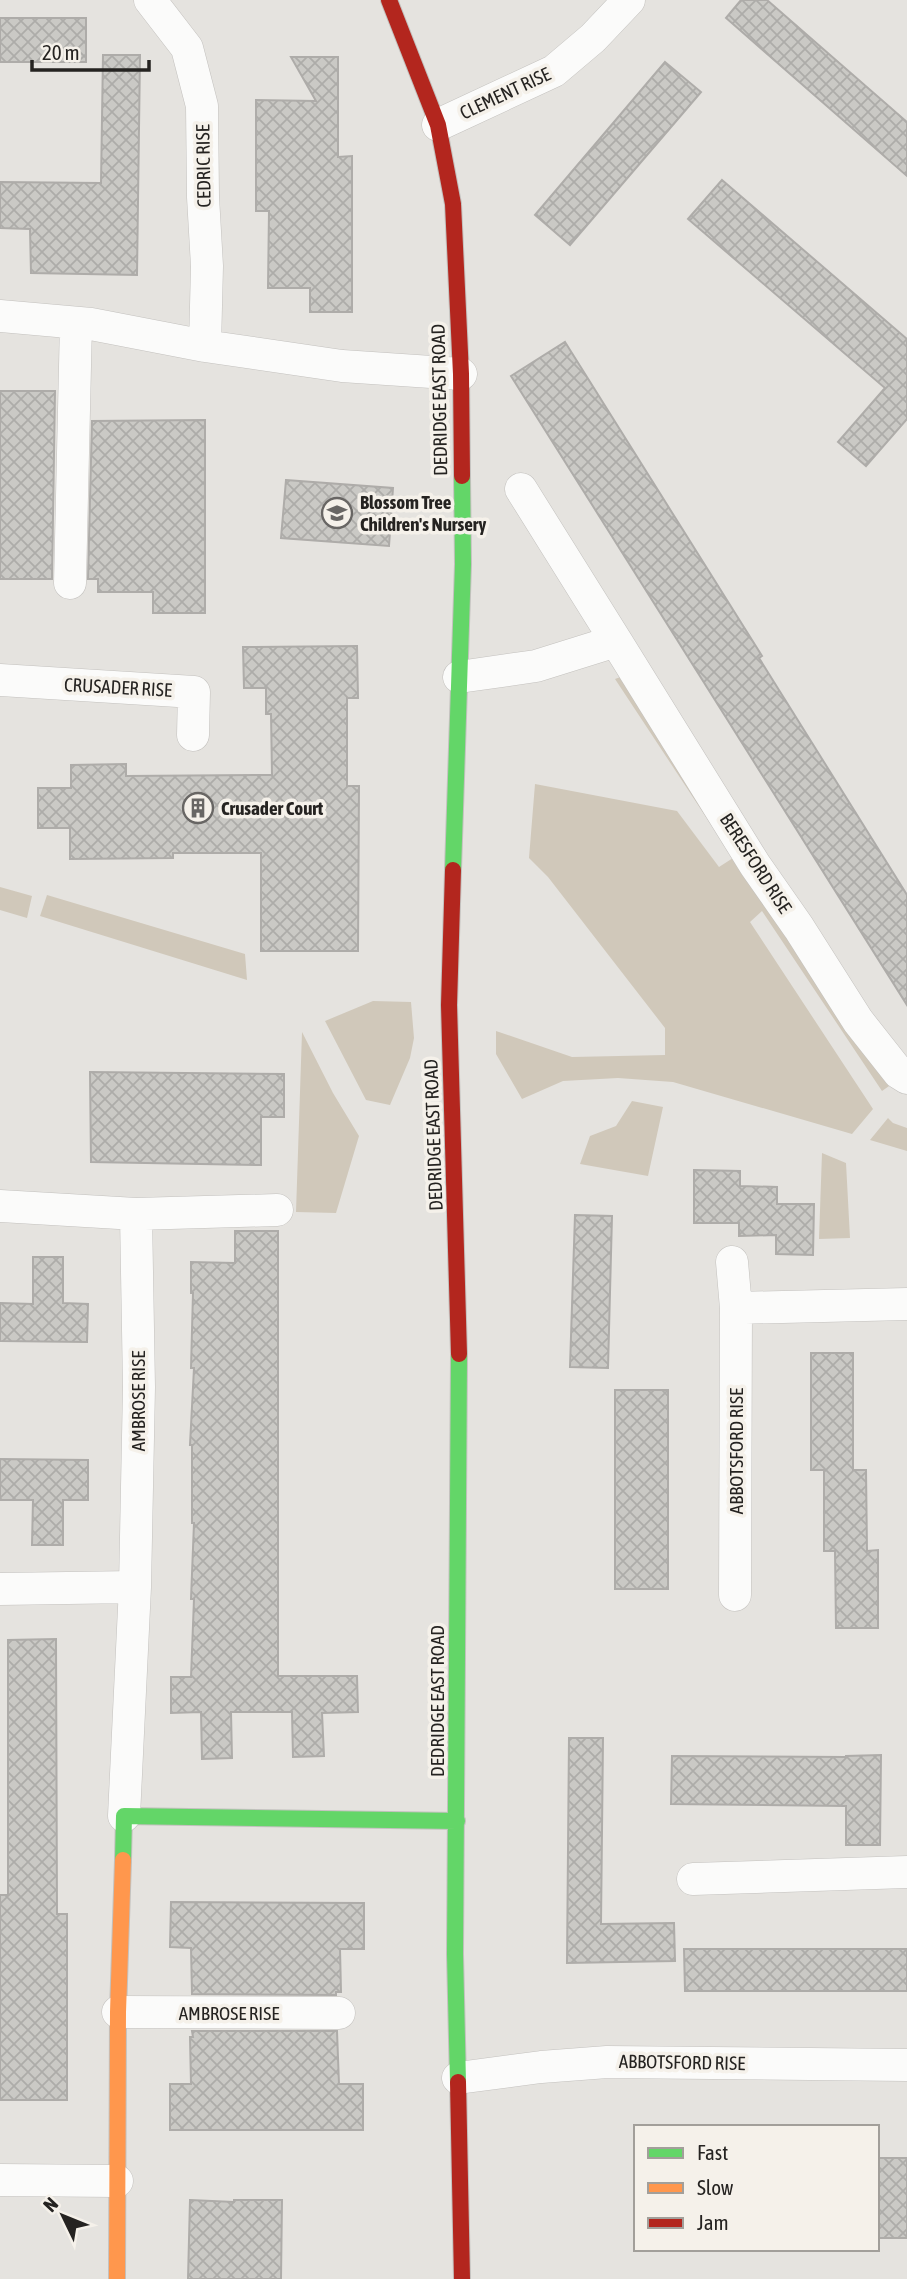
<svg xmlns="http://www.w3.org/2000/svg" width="907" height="2279" viewBox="0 0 907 2279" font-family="'Asap Condensed',sans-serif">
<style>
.grass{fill:#d0c8ba}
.building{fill:url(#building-cross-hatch);stroke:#aeaca9;stroke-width:2}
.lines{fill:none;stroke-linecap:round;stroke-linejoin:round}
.street-casing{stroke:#c3c1be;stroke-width:33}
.fast-casing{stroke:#c3c1be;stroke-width:18}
.slow-casing{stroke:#c3c1be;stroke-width:18}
.jam-casing{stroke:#c3c1be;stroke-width:18}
.street{stroke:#fbfbfa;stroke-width:32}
.fast{stroke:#63d668;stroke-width:16}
.slow{stroke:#ff974d;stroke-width:16}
.jam{stroke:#b3261e;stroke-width:16}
.labels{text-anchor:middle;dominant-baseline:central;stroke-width:7;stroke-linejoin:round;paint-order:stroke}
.street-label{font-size:19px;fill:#252321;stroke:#f5f1ea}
.poi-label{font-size:19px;font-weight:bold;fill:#252321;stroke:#f5f1ea;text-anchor:start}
</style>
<defs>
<pattern id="building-cross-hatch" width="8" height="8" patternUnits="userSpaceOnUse" patternTransform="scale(1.75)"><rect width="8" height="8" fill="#cac9c5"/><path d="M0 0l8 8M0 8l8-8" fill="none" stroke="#adaca9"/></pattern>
</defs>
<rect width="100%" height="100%" fill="#e5e3df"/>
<path class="grass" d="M 626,675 L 892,1084 L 882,1091 L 762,911 L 750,922 L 873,1109 L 852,1134 L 673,1082 L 618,1078 L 563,1081 L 522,1099 L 496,1054 L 496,1031 L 572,1057 L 665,1055 L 665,1028 L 548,877 L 529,858 L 535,784 L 677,811 L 719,867 L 733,858 L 615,679 Z
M 0,887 L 32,896 L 27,918 L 0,910 Z
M 47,895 L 245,954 L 247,980 L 40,916 Z
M 373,1001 L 411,1002 L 414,1038 L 410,1058 L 390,1105 L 366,1100 L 325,1021 Z
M 302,1032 L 333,1093 L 359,1136 L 336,1213 L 296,1212 Z
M 632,1101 L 663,1107 L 648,1176 L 580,1164 L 590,1136 L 616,1126 Z
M 888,1118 L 893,1123 L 907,1128 L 907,1151 L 870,1140 Z
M 822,1153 L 846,1163 L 850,1238 L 819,1239 Z"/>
<path class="building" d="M 741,0 L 767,0 L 907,122 L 907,176 L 726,18 Z
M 0,18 L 86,18 L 86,62 L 0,62 Z
M 103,55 L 140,55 L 137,275 L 31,273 L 30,229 L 0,228 L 0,182 L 101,183 Z
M 291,57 L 338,57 L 338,157 L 352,156 L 352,312 L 310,312 L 310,288 L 268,288 L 269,211 L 256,211 L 256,100 L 316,101 Z
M 665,62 L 701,92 L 570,245 L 535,215 Z
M 722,180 L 907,339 L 907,419 L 866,466 L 838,442 L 885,388 L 688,219 Z
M 565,342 L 762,656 L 759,658 L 907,895 L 907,1005 L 511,376 Z
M 0,391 L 55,391 L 52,579 L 0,579 Z
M 205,420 L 205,613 L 153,613 L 153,592 L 98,592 L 98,579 L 88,579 L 92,421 Z
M 286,480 L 393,488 L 389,546 L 281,538 Z
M 357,646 L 358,698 L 347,698 L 347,786 L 359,786 L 358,951 L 261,951 L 261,853 L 173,853 L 173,858 L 70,859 L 70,828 L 38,828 L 38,788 L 71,788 L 71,765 L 126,764 L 126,776 L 272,775 L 271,714 L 266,714 L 266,688 L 244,688 L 243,647 Z
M 90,1072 L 284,1074 L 284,1117 L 261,1117 L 261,1165 L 91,1162 Z
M 694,1170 L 740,1171 L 740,1186 L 777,1187 L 777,1204 L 814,1204 L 813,1255 L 776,1254 L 776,1235 L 739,1236 L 739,1223 L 694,1223 Z
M 575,1215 L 612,1216 L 608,1368 L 570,1367 Z
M 235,1231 L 278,1231 L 278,1676 L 357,1676 L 358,1712 L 322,1713 L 324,1756 L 293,1757 L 292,1712 L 231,1712 L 232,1758 L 202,1759 L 201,1712 L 171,1713 L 171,1677 L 191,1677 L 194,1599 L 191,1599 L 194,1523 L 192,1523 L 192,1445 L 190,1445 L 194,1368 L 191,1368 L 193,1293 L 191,1293 L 191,1262 L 235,1263 Z
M 33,1257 L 63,1257 L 63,1303 L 88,1304 L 87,1342 L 0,1341 L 0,1303 L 33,1304 Z
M 811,1353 L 853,1353 L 853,1470 L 866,1470 L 867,1551 L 878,1550 L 878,1628 L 836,1628 L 835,1551 L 824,1551 L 824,1470 L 811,1470 Z
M 615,1390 L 668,1390 L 668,1589 L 615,1589 Z
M 0,1459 L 88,1460 L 88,1500 L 63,1500 L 63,1545 L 32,1545 L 33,1500 L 0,1500 Z
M 56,1639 L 57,1914 L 67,1914 L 67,2100 L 0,2100 L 0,1895 L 8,1895 L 8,1640 Z
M 569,1738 L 603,1738 L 601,1924 L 674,1923 L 675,1961 L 567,1963 Z
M 881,1755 L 880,1845 L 846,1845 L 846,1806 L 671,1804 L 672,1756 L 846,1757 L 846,1756 Z
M 171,1902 L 364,1903 L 364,1949 L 340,1949 L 341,1992 L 336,1992 L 336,1995 L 192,1994 L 191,1948 L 170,1947 Z
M 684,1949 L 907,1949 L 907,1991 L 685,1991 Z
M 192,2031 L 337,2031 L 339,2084 L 363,2084 L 363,2130 L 170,2130 L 170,2084 L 191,2084 L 190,2037 L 193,2037 Z
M 877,2158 L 907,2158 L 907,2238 L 877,2238 Z
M 190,2200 L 234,2202 L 234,2200 L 282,2200 L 281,2279 L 188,2279 Z"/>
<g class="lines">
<g class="street-casing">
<path id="street" d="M 150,0 L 187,48 L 202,106 L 203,197 L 207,266 L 205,346
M 438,125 L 554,71 L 593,38 L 629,0
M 0,316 L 91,324 L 205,346 L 342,366 L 461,374
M 70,583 L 76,323
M 616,641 L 755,865 L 799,928 L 858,1021 L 899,1073 L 907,1078
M 459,677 L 536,666 L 616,641 L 521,489
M 0,680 L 194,692 L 193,735
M 0,1206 L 136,1214 L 139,1387 L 135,1587 L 124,1816
M 136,1214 L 277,1210
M 732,1262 L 736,1308
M 0,1589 L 135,1587
M 735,1595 L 736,1308 L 907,1304
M 693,1879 L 907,1872
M 118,2012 L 339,2013
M 458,2078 L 541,2067 L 607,2062 L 907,2065
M 0,2180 L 117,2181"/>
</g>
<g class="fast-casing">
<path id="fast" d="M 453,870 L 463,564 L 462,476
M 123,1860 L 124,1816 L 457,1821
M 458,2082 L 455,1954 L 459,1354"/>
</g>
<g class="slow-casing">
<path id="slow" d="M 117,2279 L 118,2012 L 123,1860"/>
</g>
<g class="jam-casing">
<path id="jam" d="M 389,0 L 438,125 L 453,204 L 461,374 L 462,476
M 453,870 L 449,1005 L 459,1354
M 458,2082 L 462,2279"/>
</g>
<use href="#street" class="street"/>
<use href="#fast" class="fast"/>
<use href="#slow" class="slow"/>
<use href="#jam" class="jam"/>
</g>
<defs>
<g id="school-ring" transform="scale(1.575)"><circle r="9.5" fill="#f5f1ea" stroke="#686664" stroke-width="1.5"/><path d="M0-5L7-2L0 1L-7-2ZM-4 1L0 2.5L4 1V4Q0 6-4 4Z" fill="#686664"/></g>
<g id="building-ring" transform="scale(1.575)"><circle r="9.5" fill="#f5f1ea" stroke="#686664" stroke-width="1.5"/><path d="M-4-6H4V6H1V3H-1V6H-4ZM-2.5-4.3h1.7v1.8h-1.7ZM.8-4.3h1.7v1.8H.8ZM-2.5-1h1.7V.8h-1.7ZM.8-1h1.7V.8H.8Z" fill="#686664"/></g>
</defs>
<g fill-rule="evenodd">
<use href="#school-ring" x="337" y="513"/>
<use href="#building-ring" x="198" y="808"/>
</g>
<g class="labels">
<g class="street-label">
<text transform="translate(505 93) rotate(-25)">CLEMENT RISE</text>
<text transform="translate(203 166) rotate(-91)">CEDRIC RISE</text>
<text transform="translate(439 400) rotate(-91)">DEDRIDGE EAST ROAD</text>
<text transform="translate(118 687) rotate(3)">CRUSADER RISE</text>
<text transform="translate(756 863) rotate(57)">BERESFORD RISE</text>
<text transform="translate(433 1135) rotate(-92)">DEDRIDGE EAST ROAD</text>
<text transform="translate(138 1401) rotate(-90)">AMBROSE RISE</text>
<text transform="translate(736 1451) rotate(-90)">ABBOTSFORD RISE</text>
<text transform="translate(437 1701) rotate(-90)">DEDRIDGE EAST ROAD</text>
<text x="229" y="2013">AMBROSE RISE</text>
<text transform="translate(682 2062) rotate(1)">ABBOTSFORD RISE</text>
</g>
<g class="poi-label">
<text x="360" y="502">Blossom Tree<tspan x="360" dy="22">Children's Nursery</tspan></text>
<text x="221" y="808">Crusader Court</text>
</g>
</g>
<rect x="634" y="2125" width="245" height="126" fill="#f5f1ea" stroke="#a29f9a" stroke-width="2"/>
<rect x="648" y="2148" width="35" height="10" fill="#63d668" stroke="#a29f9a" stroke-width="2"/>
<text x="697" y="2160" font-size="21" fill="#252321">Fast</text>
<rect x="648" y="2183" width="35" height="10" fill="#ff974d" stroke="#a29f9a" stroke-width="2"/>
<text x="697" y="2195" font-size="21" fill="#252321">Slow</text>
<rect x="648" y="2218" width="35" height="10" fill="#b3261e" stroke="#a29f9a" stroke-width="2"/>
<text x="697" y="2230" font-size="21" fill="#252321">Jam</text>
<g transform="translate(63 2216) rotate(313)" stroke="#f5f1ea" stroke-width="5" paint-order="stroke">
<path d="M0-5L12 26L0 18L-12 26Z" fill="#252321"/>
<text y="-10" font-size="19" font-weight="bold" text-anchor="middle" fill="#252321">N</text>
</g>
<path d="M32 60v10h117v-10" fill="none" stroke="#252321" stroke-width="3.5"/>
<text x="42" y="60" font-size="21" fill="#252321" stroke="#f5f1ea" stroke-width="5" paint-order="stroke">20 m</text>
</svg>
